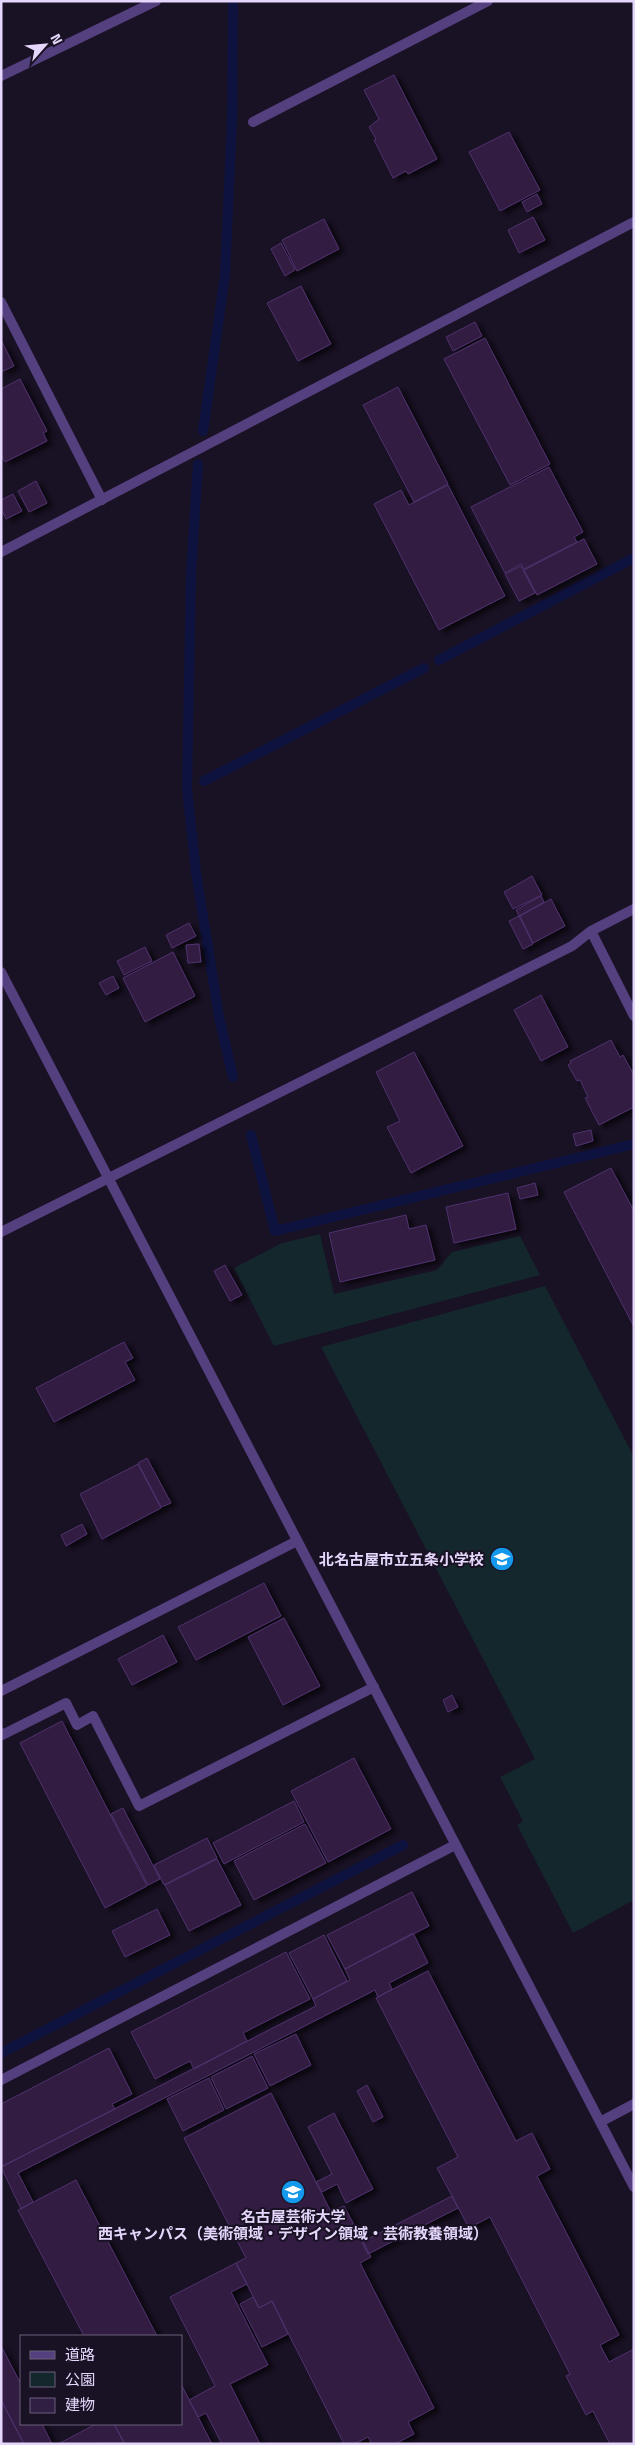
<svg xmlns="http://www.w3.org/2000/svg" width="635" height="2445" viewBox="0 0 635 2445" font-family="'Titillium Web','Noto Sans JP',sans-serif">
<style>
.green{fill:#14272d}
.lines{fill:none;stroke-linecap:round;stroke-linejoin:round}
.stream{stroke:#0e123f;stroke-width:10}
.building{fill:#301e43;stroke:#4f326d;filter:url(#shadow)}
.service{stroke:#54407f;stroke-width:10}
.minor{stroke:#54407f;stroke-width:10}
.tertiary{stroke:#54407f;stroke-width:10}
.labels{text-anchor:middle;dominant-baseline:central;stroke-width:4;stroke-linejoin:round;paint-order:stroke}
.poi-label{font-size:15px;font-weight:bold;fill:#e5d7fc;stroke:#191124;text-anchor:end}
</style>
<defs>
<filter id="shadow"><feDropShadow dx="5.5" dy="3" stdDeviation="2.5" flood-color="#0009"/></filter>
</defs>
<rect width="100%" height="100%" fill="#191124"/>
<path class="green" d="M 320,1234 L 334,1294 L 437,1270 L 452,1252 L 520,1236 L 540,1275 L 274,1346 L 234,1268 L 282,1243 Z
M 545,1286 L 634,1457 L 634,1900 L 573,1933 L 517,1825 L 523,1821 L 500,1777 L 535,1759 L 321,1347 Z"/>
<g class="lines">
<path class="stream" d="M 203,431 L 225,275 L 232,121 L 233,1
M 198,464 L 191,573 L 187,789 L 196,872 L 219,1017 L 233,1077
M 439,660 L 634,558
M 204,781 L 424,668
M 251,1135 L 275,1231 L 634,1144
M 1,2053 L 403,1845"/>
</g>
<path class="building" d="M 394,75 L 437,159 L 408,174 L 406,171 L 393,178 L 374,140 L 376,139 L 369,127 L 379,119 L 364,90 Z
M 509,132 L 540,190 L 500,211 L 469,152 Z
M 537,194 L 542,204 L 527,212 L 522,202 Z
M 533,217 L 545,240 L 519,253 L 508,230 Z
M 324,219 L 339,249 L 297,271 L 282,240 Z
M 281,243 L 295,270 L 285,276 L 271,249 Z
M 301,286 L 331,344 L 298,361 L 267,303 Z
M 475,322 L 482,336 L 453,351 L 446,337 Z
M 485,338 L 550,464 L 510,485 L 444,359 Z
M 1,340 L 14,366 L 1,372 Z
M 20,379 L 47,431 L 43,433 L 47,441 L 5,462 L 1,455 L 1,389 Z
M 398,387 L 448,484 L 414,502 L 363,405 Z
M 549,467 L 583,532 L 574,537 L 577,542 L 524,569 L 521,564 L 505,573 L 471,507 Z
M 36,481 L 47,503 L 29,512 L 18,491 Z
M 448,485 L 505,596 L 439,630 L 374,504 L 401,490 L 409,505 Z
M 13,494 L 22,511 L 6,519 L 1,509 L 1,500 Z
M 584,539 L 597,564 L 537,595 L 524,570 Z
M 521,566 L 535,593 L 519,601 L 505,574 Z
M 532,876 L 542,895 L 513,909 L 504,892 Z
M 541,896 L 544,902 L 519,916 L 516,910 Z
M 551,899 L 565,926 L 533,943 L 520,916 Z
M 519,916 L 533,944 L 523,949 L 509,921 Z
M 189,923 L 196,936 L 172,948 L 166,935 Z
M 199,944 L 201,962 L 188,963 L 186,945 Z
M 145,947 L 152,961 L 124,975 L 117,961 Z
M 173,952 L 195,996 L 145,1022 L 123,978 Z
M 113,976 L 119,988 L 106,995 L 99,983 Z
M 541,995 L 568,1047 L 541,1061 L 514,1010 Z
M 611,1040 L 620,1057 L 623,1055 L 634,1075 L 634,1107 L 599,1125 L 585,1098 L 588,1097 L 580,1080 L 577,1081 L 568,1065 L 571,1063 L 570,1061 Z
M 414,1052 L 463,1146 L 411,1173 L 387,1127 L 400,1121 L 376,1072 Z
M 591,1130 L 593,1141 L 576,1146 L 573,1134 Z
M 611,1168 L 634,1211 L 634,1327 L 564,1192 Z
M 535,1183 L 538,1195 L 520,1199 L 517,1188 Z
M 508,1193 L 516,1229 L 454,1243 L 446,1207 Z
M 406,1215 L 409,1229 L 426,1225 L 435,1260 L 340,1282 L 329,1233 Z
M 225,1265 L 242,1295 L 230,1301 L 214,1271 Z
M 124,1342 L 133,1358 L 125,1362 L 135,1380 L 54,1422 L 36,1388 Z
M 147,1458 L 171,1503 L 161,1507 L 138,1463 Z
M 138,1464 L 161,1508 L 102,1539 L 80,1494 Z
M 82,1524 L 87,1534 L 66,1546 L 61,1535 Z
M 264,1583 L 281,1616 L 196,1660 L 178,1627 Z
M 284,1618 L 320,1686 L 283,1705 L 248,1637 Z
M 163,1635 L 177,1662 L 132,1685 L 118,1659 Z
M 452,1695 L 458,1707 L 448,1712 L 443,1700 Z
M 62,1721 L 147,1886 L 105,1908 L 20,1743 Z
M 354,1758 L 391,1829 L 328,1862 L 291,1791 Z
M 294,1801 L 304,1822 L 224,1864 L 213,1843 Z
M 123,1808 L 160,1879 L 148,1885 L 111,1814 Z
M 305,1824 L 326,1863 L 254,1900 L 234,1861 Z
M 207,1838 L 217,1858 L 164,1885 L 154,1865 Z
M 217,1859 L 241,1905 L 189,1931 L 165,1885 Z
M 412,1892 L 429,1926 L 345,1969 L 327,1935 Z
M 157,1909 L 170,1935 L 125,1957 L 112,1931 Z
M 413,1933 L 428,1963 L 389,1983 L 392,1989 L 378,1997 L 375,1990 L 18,2173 L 33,2202 L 21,2209 L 1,2167 L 316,2006 L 313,1999 L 350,1980 L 345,1969 Z
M 324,1935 L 347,1981 L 313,1999 L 289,1953 Z
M 286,1952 L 310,1999 L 243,2033 L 247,2041 L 194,2069 L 190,2061 L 155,2079 L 131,2032 Z
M 428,1971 L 516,2141 L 532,2133 L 550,2169 L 537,2176 L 619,2335 L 600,2345 L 609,2362 L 634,2349 L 634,2444 L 610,2444 L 593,2411 L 586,2415 L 566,2376 L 570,2374 L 490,2217 L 469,2228 L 437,2168 L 458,2157 L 376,1998 Z
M 296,2034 L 311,2065 L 270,2086 L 254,2054 Z
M 109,2048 L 132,2094 L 112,2104 L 115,2109 L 1,2167 L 1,2104 Z
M 252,2056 L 268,2088 L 226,2109 L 211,2077 Z
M 209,2078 L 224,2110 L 183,2131 L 167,2099 Z
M 367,2085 L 383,2117 L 373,2122 L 357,2091 Z
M 271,2093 L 331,2212 L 344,2206 L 371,2257 L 360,2263 L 434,2408 L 408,2422 L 414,2434 L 395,2444 L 372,2444 L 368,2437 L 354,2444 L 344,2444 L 272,2301 L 259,2308 L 236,2263 L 246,2258 L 184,2138 Z
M 334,2113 L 373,2189 L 346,2203 L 337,2184 L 322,2192 L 316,2182 L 332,2174 L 308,2127 Z
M 76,2180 L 157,2336 L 84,2336 L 18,2210 Z
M 452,2196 L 458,2208 L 368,2254 L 362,2242 Z
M 236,2263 L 247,2284 L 231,2292 L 268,2365 L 230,2384 L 260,2444 L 222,2444 L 206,2413 L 198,2417 L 189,2400 L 215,2386 L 170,2297 Z
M 253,2297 L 259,2308 L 272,2301 L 288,2334 L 262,2347 L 240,2304 Z
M 1,2346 L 21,2384 L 21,2424 L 42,2424 L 52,2444 L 24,2444 L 1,2400 Z
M 181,2384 L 212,2444 L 125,2444 L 114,2424 L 181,2424 Z
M 1,2400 L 24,2444 L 1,2444 Z
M 96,2424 L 114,2424 L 124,2443 L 58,2444 Z"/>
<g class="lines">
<path class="service" d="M 1,1733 L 2,1735 L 66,1703 L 77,1725 L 93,1716 L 139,1806 L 374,1687"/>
<path class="minor" d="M 1,76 L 156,1
M 253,122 L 488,1
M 1,302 L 102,500
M 1,552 L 634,222
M 591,931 L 634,1016
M 1,1232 L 572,946 L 591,931 L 634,909
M 1,1691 L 297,1541
M 1,2080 L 455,1845"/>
<path class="tertiary" d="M 1,972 L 634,2187
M 600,2122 L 634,2104"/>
</g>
<defs>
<g id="school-disc" transform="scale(1.25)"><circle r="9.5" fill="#1498eb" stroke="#191124"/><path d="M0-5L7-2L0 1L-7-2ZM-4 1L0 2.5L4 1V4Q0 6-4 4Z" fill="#fff"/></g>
<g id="university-disc" transform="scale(1.25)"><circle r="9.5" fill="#1498eb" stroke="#191124"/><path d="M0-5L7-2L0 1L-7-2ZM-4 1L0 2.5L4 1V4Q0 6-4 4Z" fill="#fff"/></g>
</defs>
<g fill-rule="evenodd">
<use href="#school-disc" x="502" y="1559"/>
<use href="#university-disc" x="293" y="2192"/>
</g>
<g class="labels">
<g class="poi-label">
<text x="484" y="1559">北名古屋市立五条小学校</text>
<text x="293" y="2216" text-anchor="middle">名古屋芸術大学<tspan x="293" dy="17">西キャンパス（美術領域・デザイン領域・芸術教養領域）</tspan></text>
</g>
</g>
<rect width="635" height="2445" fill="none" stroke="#e5d7fc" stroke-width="5"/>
<rect x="20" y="2335" width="162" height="90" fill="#191124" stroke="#6b607a"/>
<rect x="30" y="2351" width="25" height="8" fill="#54407f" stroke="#6b607a"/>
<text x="65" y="2360" font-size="15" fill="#e5d7fc">道路</text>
<rect x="30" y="2372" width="25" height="15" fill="#14272d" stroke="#6b607a"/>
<text x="65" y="2385" font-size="15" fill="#e5d7fc">公園</text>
<rect x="30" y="2398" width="25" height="15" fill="#301e43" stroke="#6b607a"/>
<text x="65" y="2410" font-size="15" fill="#e5d7fc">建物</text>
<g transform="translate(45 45) rotate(63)" stroke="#191124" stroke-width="4" paint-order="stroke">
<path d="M0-4L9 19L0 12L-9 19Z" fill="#e5d7fc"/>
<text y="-8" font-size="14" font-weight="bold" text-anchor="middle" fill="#e5d7fc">N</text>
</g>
</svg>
